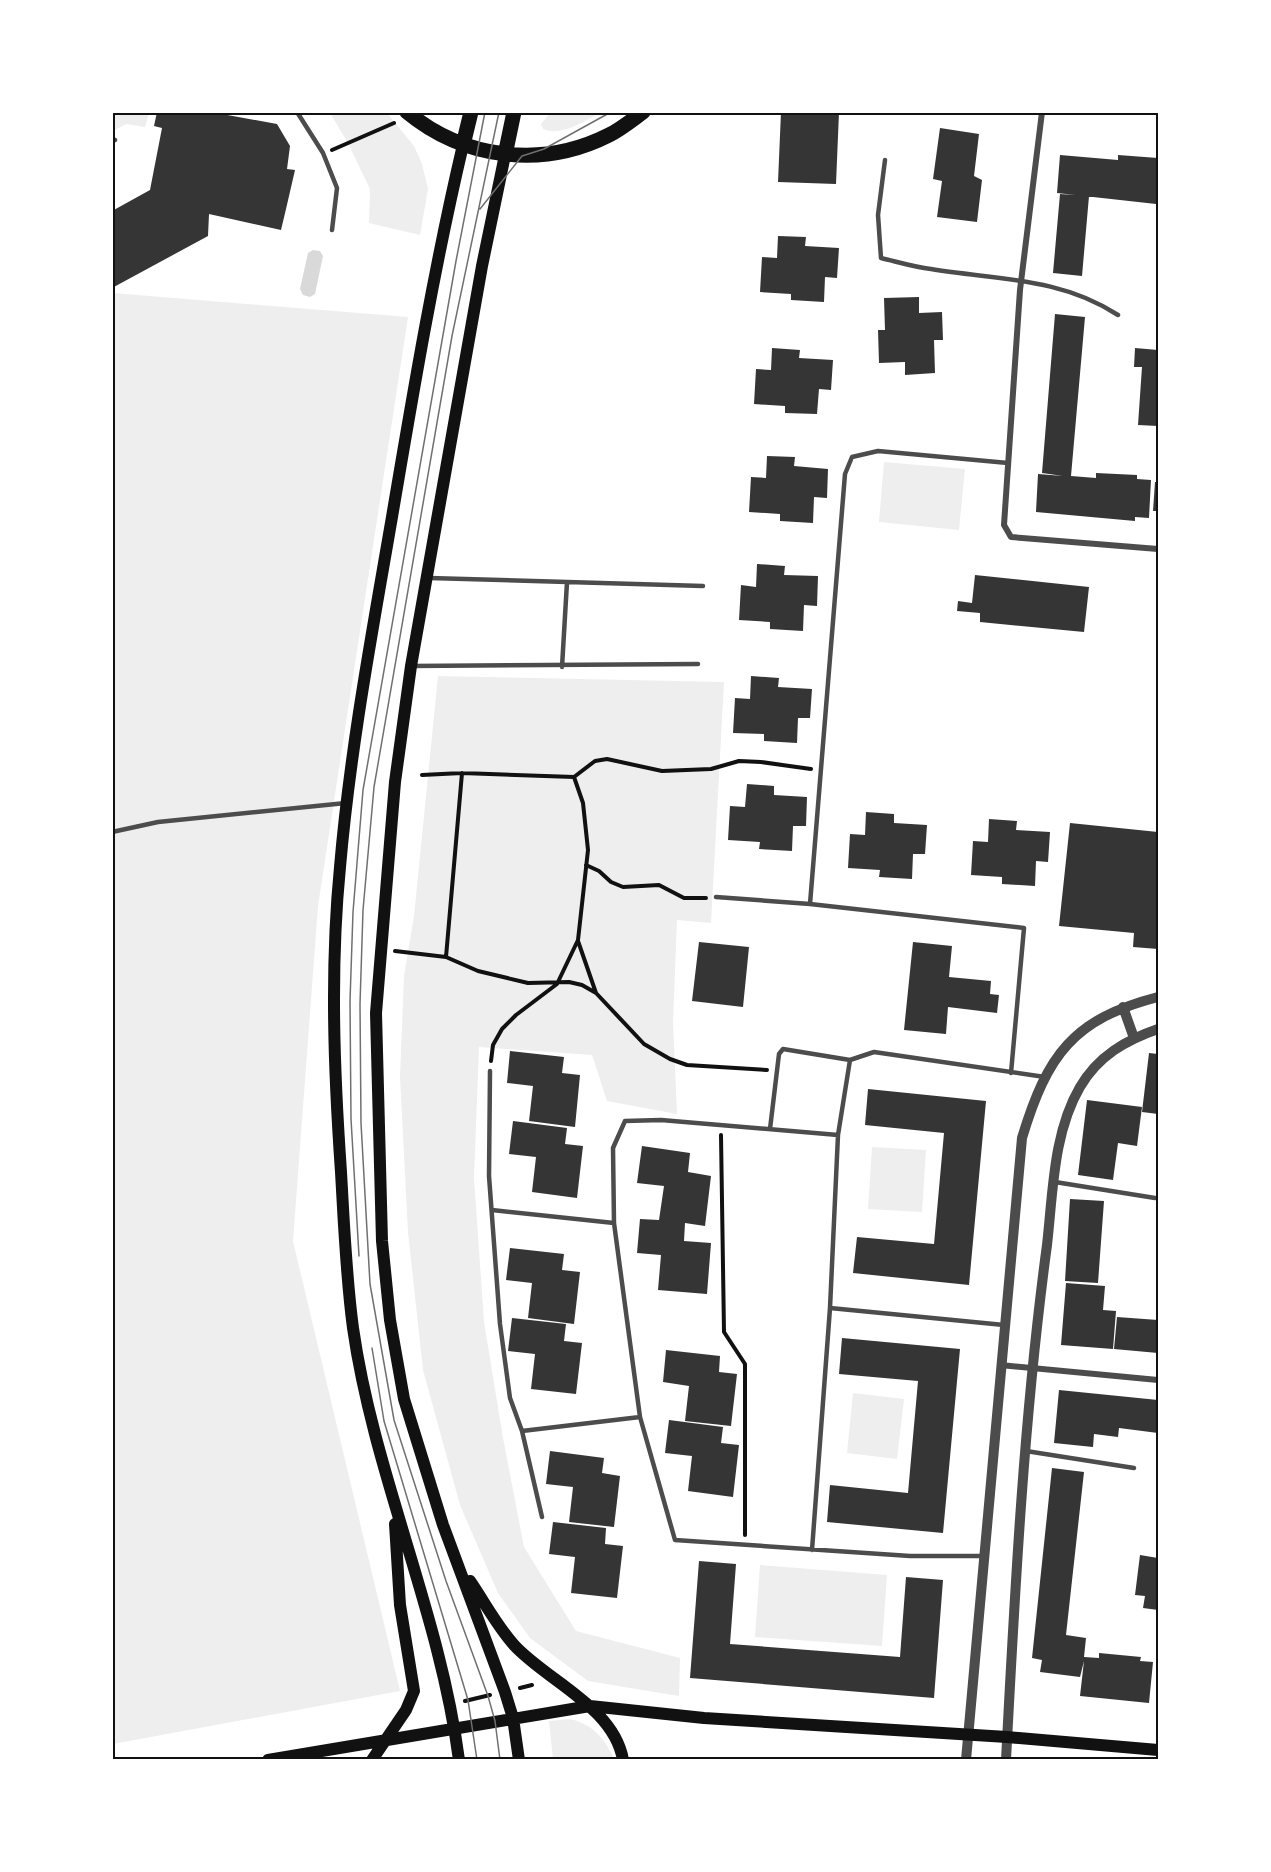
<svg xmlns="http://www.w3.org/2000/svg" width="1271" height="1872" viewBox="0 0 1271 1872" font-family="'PT Sans Narrow',sans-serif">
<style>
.green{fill:#eee}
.water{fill:#d9d9d9}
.building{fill:#353535}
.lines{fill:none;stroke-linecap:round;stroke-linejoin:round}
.path{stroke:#111;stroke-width:4}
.service{stroke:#4c4c4c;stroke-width:4.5}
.minor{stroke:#4c4c4c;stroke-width:6}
.tertiary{stroke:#4c4c4c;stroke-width:10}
.secondary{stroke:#111;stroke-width:12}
.primary{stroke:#111;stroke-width:15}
.tram{stroke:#707070;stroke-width:1.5}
.neatline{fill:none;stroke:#111;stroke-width:2}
</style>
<rect width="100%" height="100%" fill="#fff"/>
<path class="green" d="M 112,113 L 113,112 L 149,113 L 145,127 L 126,124 L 113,131 Z
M 330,113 L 387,113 L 414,146 L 422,164 L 428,189 L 420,235 L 369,223 L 370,189 L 348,143 Z
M 550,113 L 550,112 L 600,113 C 585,121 561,137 543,129 L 541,124 Z
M 113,293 L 408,317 L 318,906 L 293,1241 L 400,1691 L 113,1744 Z
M 884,462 L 965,469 L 959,530 L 879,522 Z
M 438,676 L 724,682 L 711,923 L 677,920 L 673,1022 L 677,1114 L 607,1101 L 592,1055 L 479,1047 L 474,1178 L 484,1322 L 503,1438 L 524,1547 L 576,1631 L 680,1658 L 679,1696 L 588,1681 L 530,1638 L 498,1593 L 460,1505 L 423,1370 L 408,1232 L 400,1077 L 404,976 L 414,916 Z
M 872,1147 L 926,1150 L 922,1212 L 868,1209 Z
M 853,1393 L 904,1399 L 897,1459 L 847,1453 Z
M 760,1565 L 887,1575 L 882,1646 L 755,1637 Z
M 570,1719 C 592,1724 605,1738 614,1759 L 553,1759 L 549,1721 Z"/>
<path class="water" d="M 313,250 L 320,251 L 323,256 L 315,294 L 310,297 L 303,295 L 300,289 L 308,253 Z"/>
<path class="building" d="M 157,112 L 211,112 L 277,124 L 290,146 L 287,169 L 295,170 L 286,209 L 281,230 L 209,214 L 208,236 L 112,288 L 112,211 L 150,190 L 162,128 L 154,126 Z
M 781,112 L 839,112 L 836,184 L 778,182 Z
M 940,128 L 979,134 L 974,176 L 982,180 L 977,222 L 937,217 L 942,181 L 933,179 Z
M 1060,155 L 1118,160 L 1118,155 L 1158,158 L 1158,200 L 1156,200 L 1156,204 L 1057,193 Z
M 1060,194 L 1089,196 L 1082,276 L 1053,273 Z
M 778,236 L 806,237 L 805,246 L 839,248 L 837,278 L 825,277 L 824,302 L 791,300 L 791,294 L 760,292 L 762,257 L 777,258 Z
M 919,297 L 919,313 L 942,312 L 943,340 L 934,340 L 935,373 L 905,375 L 905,362 L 879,363 L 878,330 L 885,330 L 884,298 Z
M 1055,314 L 1085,317 L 1071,476 L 1096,478 L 1096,473 L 1137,475 L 1137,479 L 1151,480 L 1149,518 L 1135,517 L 1135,521 L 1036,512 L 1038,474 L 1063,476 L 1042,473 Z
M 772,348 L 800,350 L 799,358 L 833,360 L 831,390 L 819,389 L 817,414 L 785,413 L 785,406 L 754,404 L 756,369 L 771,370 Z
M 1135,348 L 1158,350 L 1158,426 L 1138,425 L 1142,367 L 1134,367 Z
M 767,456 L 795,457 L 794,466 L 828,469 L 827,498 L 814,497 L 813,523 L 780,521 L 780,514 L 749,512 L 751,477 L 766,478 Z
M 1155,482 L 1158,482 L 1158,511 L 1153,511 Z
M 757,564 L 785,566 L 784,575 L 818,576 L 817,606 L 804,605 L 803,631 L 770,629 L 770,622 L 739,620 L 741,585 L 756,587 Z
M 975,575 L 1089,587 L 1084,632 L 980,622 L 980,613 L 957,611 L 958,601 L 972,603 Z
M 751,676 L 779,678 L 778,687 L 812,689 L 810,718 L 798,718 L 797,743 L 764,741 L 764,734 L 733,733 L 735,698 L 750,699 Z
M 747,784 L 774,786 L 774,795 L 807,797 L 806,826 L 793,826 L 792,851 L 759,849 L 760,842 L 728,840 L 730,806 L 745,807 Z
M 866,812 L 894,814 L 894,823 L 927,825 L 925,854 L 913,854 L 912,879 L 879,877 L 880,870 L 848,868 L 850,834 L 865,835 Z
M 989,819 L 1017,821 L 1016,830 L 1050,832 L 1048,862 L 1036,861 L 1035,886 L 1002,884 L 1002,877 L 971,875 L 973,841 L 988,842 Z
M 1070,823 L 1158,832 L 1158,949 L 1133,947 L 1134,933 L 1059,926 Z
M 699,942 L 749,947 L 743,1007 L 692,1001 Z
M 913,942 L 952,946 L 949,977 L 991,981 L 990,994 L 999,995 L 997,1013 L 948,1007 L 946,1034 L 904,1030 Z
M 510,1051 L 564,1057 L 562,1073 L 580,1075 L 575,1127 L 529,1121 L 533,1086 L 507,1083 Z
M 1149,1053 L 1158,1054 L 1158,1114 L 1142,1112 Z
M 868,1089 L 986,1101 L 969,1285 L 853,1273 L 857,1237 L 934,1244 L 944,1133 L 865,1125 Z
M 1087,1100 L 1142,1107 L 1137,1146 L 1118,1143 L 1113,1180 L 1078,1175 Z
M 513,1121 L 567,1128 L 565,1144 L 583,1146 L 577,1198 L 532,1192 L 536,1157 L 509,1154 Z
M 642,1146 L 690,1153 L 688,1172 L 711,1176 L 705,1226 L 685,1223 L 684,1241 L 711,1243 L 707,1294 L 658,1290 L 661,1255 L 637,1253 L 640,1219 L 659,1220 L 664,1186 L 637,1183 Z
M 1070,1199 L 1104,1201 L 1098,1283 L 1065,1281 Z
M 510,1248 L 564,1254 L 562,1270 L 580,1272 L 574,1324 L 528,1318 L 532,1283 L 506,1280 Z
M 1066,1283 L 1105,1286 L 1103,1310 L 1116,1311 L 1113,1349 L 1061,1345 Z
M 1117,1317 L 1158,1320 L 1158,1353 L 1114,1349 Z
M 512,1318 L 566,1324 L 564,1341 L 582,1343 L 576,1394 L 531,1389 L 535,1354 L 508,1351 Z
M 842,1338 L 960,1349 L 943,1533 L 827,1522 L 830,1485 L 908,1493 L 918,1381 L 839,1374 Z
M 666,1350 L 720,1356 L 719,1372 L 737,1374 L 731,1426 L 685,1421 L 689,1386 L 663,1382 Z
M 1059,1390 L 1158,1400 L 1158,1433 L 1119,1428 L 1118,1437 L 1094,1434 L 1093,1447 L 1054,1443 Z
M 669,1420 L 723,1427 L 721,1443 L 739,1445 L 733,1497 L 688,1491 L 692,1456 L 665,1453 Z
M 550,1451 L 604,1458 L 602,1473 L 620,1476 L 614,1527 L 569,1522 L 573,1487 L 546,1484 Z
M 1052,1468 L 1084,1472 L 1066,1635 L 1086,1638 L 1084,1657 L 1099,1658 L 1099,1653 L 1141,1657 L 1140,1661 L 1153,1662 L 1149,1703 L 1080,1696 L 1084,1661 L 1080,1677 L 1040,1672 L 1042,1660 L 1032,1658 Z
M 553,1522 L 606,1528 L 605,1544 L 623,1546 L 617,1598 L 571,1593 L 575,1557 L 549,1554 Z
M 1140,1555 L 1158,1558 L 1158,1610 L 1143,1608 L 1145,1596 L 1135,1595 Z
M 699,1561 L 736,1564 L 730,1644 L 900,1657 L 906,1577 L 943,1580 L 934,1698 L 690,1678 Z"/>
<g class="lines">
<path class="path" d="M 332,150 L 394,123
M 422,775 L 462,773 L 574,777 L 595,761 L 607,759 L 662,771 L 711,769 L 739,761 L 761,762 L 811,769
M 586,865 L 599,871 L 611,882 L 623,887 L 659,885 L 684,898 L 706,898
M 578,941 L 596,993
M 395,951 L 446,957 L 478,971 L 528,983 L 569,982 L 582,985 L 596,993 L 644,1044 L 670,1059 L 687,1065 L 767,1070
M 446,957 L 462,773
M 491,1061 L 493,1045 L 502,1029 L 516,1015 L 557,984 L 578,940 L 588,850 L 583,803 L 574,777
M 721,1135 L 724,1332 L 745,1364 L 745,1535
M 520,1688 L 532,1685
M 465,1701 L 490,1695"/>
<path class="service" d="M 297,112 L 323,153 L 337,188 L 332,230
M 112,139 L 115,140
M 885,160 L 878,215 L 881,258 C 898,262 914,267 931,269 C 997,280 1060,277 1118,315
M 429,578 L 703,586
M 411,666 L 698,664
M 562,667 L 567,582
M 112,832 L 158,822 L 346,803
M 716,897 L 810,904 L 1024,928 L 1011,1073
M 810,904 L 845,474 L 852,457 L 878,451 L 1008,463
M 490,1071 L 489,1176 L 500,1324 L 510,1398 L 522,1431 L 542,1517
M 770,1129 L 779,1054 L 783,1049 L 850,1060 L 874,1052 L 1045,1077
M 838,1135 L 661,1120 L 625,1121 L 613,1148 L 614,1223 L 640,1417 L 675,1540 L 910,1556 L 983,1556
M 1055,1182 L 1155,1198
M 492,1210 L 614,1223
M 830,1308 L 1004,1325
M 522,1431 L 640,1417
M 1026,1451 L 1134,1468
M 812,1550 L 830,1308 L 838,1135 L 850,1060"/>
<path class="minor" d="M 1042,112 L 1020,290 L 1004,525 L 1011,537 L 1158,549
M 1000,1365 L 1158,1380"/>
<path class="tertiary" d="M 1123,1007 L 1134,1038
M 966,1760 L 1022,1138 C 1047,1055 1073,1019 1158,997
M 1006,1760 C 1015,1588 1024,1415 1047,1245 C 1053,1193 1053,1133 1080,1087 C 1098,1056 1126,1040 1158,1029"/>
<path class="secondary" d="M 505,155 L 482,266 L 411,666 L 395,782 L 376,1013 L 382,1241 L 390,1320 L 404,1399 L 443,1525 L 505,1692 L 513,1718 L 519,1760
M 470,1581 C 485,1603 497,1626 514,1645 C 547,1681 614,1707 623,1760
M 268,1760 L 590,1706 L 704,1718 L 1007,1737 L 1158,1750
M 372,1760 L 406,1710 L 414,1691 L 400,1605 L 395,1524
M 459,1760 C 440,1613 374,1475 353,1328 C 346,1276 344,1224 341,1172 C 334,1071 330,969 340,867 C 350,750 372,633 392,517 C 413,393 434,268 463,145"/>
<path class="primary" d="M 407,112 C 464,159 542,169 609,135 C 621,129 632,120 643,112
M 463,145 L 471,112
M 505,155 L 514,112"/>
<path class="tram" d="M 499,112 L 452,336 L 374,787 L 363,910 L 360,1004 L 361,1123 L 370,1284 L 394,1420 L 446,1581 L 488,1696 L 495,1721 L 500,1760
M 480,209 L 522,156 L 544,149 L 611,112
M 359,1256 L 351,1119 L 350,1001 L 353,912 L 363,790 L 456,261 L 485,112
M 372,1348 L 384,1421 L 468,1700 L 477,1760"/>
</g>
<rect width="1271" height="1872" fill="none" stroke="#ffffff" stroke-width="228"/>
<rect x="114" y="114" width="1043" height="1644" class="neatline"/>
</svg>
